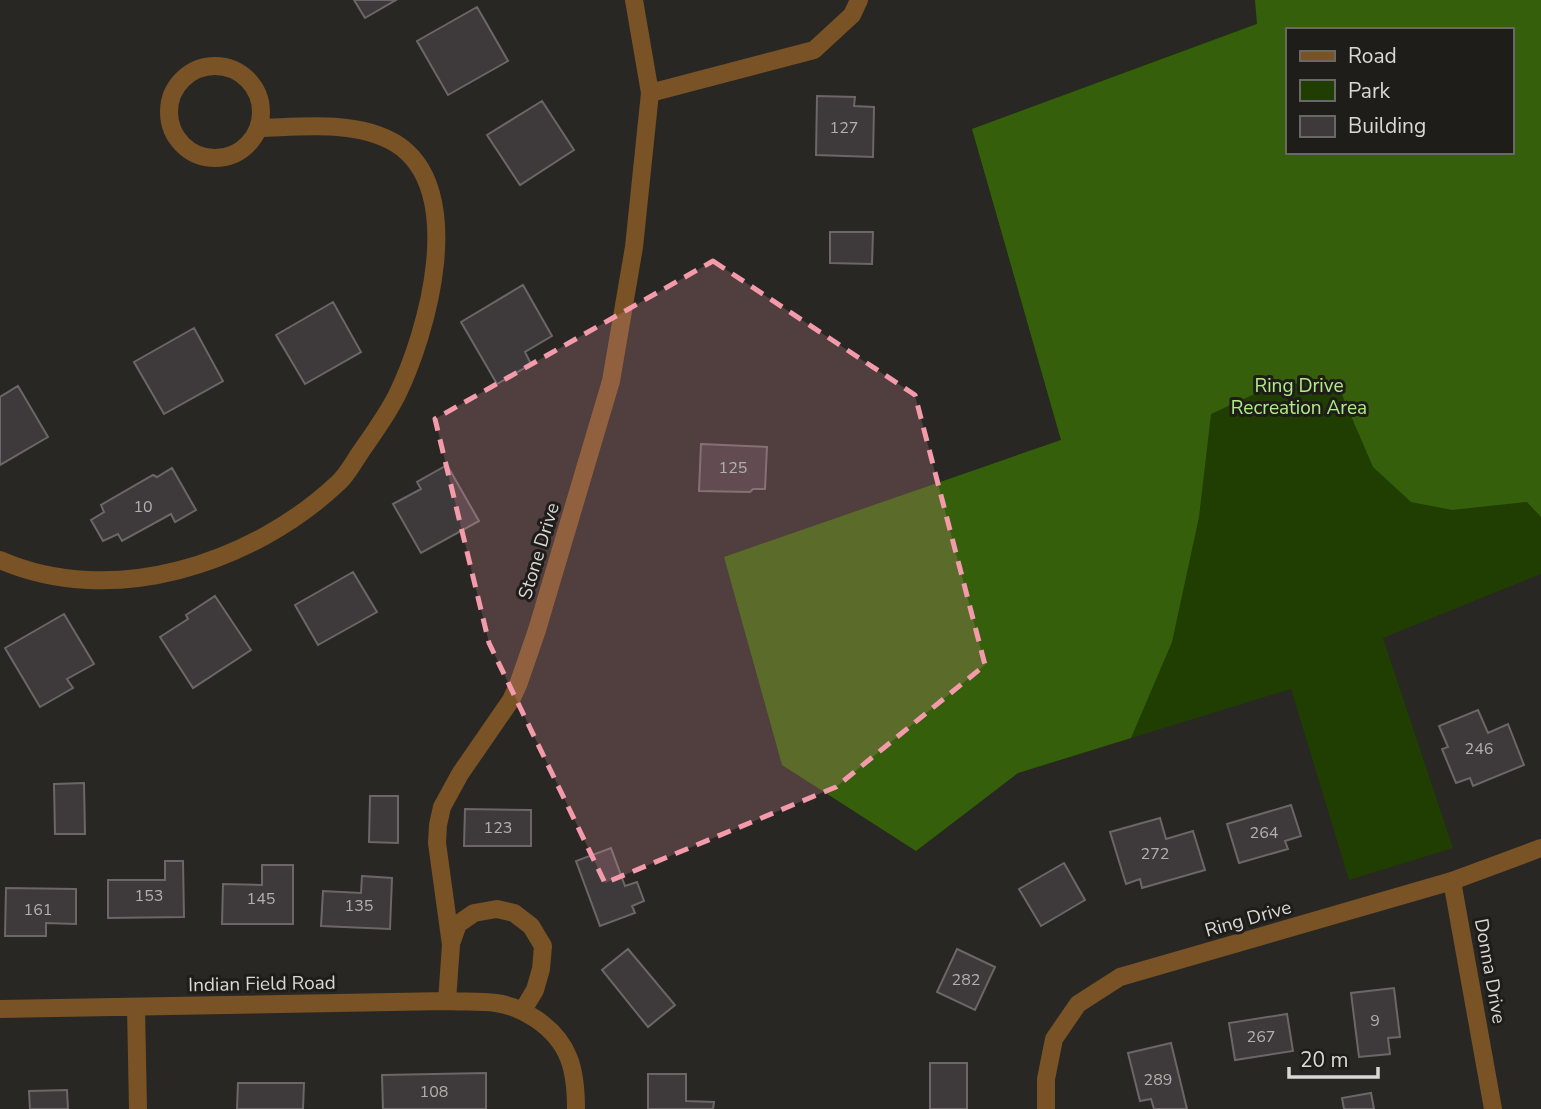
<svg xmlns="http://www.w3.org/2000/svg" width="1541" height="1109" viewBox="0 0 1541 1109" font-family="'Nunito Sans',sans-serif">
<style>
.green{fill:#203d02;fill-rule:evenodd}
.forest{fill:#355f0b;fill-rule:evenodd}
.building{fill:#3e393b;stroke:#6c6668;stroke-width:2}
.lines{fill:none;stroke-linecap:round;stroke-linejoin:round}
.street{stroke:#795225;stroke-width:18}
.marked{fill:#f39aab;fill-opacity:0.2;stroke:#f39aab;stroke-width:5;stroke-dasharray:14 9;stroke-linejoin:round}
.labels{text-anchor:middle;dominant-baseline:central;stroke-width:6;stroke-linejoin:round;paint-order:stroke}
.number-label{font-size:16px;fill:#b2b0af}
.park-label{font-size:19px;fill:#b0ec85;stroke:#1f1d19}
.street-label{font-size:19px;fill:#d9d8d6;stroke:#1f1d19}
</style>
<rect width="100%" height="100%" fill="#282723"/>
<path class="green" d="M 1320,0 L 1541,25 L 1541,574 L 1383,638 L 1453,848 L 1349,880 L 1291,689 L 1018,773 L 916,851 L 782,765 L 724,557 L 1061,440 L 972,129 ZM 1287,30 L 1511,30 L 1511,152 L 1287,152 Z"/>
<path class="forest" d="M 1255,0 L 1541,0 L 1541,517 L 1527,502 L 1452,510 L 1411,502 L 1373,467 L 1336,381 L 1274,385 L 1211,414 L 1199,517 L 1172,642 L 1131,738 L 1018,773 L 916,851 L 782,765 L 724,557 L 1061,440 L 972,129 L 1257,24 ZM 1287,30 L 1511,30 L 1511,152 L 1287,152 Z"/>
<path class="building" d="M 354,0 L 396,0 L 365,18 Z
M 477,7 L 508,61 L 448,95 L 417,41 Z
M 817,96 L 855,97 L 854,106 L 874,107 L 873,157 L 816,155 Z
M 542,101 L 574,150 L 520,185 L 487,135 Z
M 830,232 L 873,232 L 872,264 L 830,263 Z
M 523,285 L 552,336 L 525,352 L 531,364 L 497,384 L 461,322 Z
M 333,302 L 361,352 L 305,384 L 276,335 Z
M 194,328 L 223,381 L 164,414 L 134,362 Z
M 18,386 L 48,437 L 0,465 L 0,397 Z
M 701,444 L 767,447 L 765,489 L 753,489 L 750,492 L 699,491 Z
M 447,465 L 479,521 L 421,553 L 393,504 L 421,489 L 417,482 Z
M 172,468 L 196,510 L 175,522 L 171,514 L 122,541 L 118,534 L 103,541 L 91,520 L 104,512 L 101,505 L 153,475 L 157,477 Z
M 353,572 L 377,612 L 318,645 L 295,605 Z
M 215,596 L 251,650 L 193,688 L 160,637 L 188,619 L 186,615 Z
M 64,614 L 94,664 L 67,679 L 73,688 L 40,707 L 5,648 Z
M 1478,710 L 1488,733 L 1508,724 L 1524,765 L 1473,786 L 1470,778 L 1456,783 L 1442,749 L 1448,747 L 1439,726 Z
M 84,783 L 85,834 L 55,834 L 54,784 Z
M 370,796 L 398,796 L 398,843 L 369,842 Z
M 1291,805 L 1301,836 L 1285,841 L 1288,849 L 1239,863 L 1227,824 Z
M 465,809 L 531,810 L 531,846 L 464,846 Z
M 1160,818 L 1166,839 L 1193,831 L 1205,870 L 1142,888 L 1140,879 L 1126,884 L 1110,832 Z
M 611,848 L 625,886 L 637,882 L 644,901 L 632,906 L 635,913 L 600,926 L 576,861 Z
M 165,861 L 183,861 L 184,917 L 108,918 L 108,880 L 165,880 Z
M 1064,863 L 1085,900 L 1041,926 L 1019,889 Z
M 262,865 L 293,865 L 293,924 L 222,924 L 223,884 L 262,885 Z
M 362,876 L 392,878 L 390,929 L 321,926 L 323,891 L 361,893 Z
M 6,888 L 76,889 L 76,924 L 46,923 L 46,936 L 5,936 Z
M 628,949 L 675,1005 L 648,1027 L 602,970 Z
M 957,949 L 995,967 L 975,1010 L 937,992 Z
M 1394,988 L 1400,1037 L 1388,1038 L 1390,1054 L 1359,1057 L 1351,993 Z
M 1287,1014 L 1293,1051 L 1235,1060 L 1229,1023 Z
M 1171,1043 L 1187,1109 L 1154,1109 L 1151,1099 L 1140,1101 L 1128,1053 Z
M 930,1063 L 967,1063 L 967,1109 L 930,1109 Z
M 486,1073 L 486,1109 L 383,1109 L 382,1075 Z
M 648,1074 L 686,1074 L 686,1101 L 714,1102 L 713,1109 L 648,1109 Z
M 238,1083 L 304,1083 L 303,1109 L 237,1109 Z
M 67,1090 L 68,1109 L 30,1109 L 29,1091 Z
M 1371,1093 L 1374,1109 L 1344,1109 L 1342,1098 Z"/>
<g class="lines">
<path class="street" d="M169 112a46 46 0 1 1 92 0a46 46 0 1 1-92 0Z
M 650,93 L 814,50 L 852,15 L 859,0
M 0,560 C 112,609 252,564 338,483 C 347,475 353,463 360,453 C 373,434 387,415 397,395 C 427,334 469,188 395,143 C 356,120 302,127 259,128
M 1452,881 L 1493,1109
M 452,941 L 458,924 L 474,913 L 497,909 L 514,913 L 531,926 L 543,946 L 541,969 L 535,990 L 523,1010
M 447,1001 L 451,945 L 437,843 L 438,825 L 442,807 L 460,774 L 511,700 L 518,685 L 537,630 L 611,381 L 634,247 L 650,93 L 634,0
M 136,1007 L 138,1109
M 0,1009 L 447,1001 C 463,1002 480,1001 496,1003 C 511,1005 524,1011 536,1019 C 570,1042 576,1070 576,1109
M 1046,1109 L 1046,1079 L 1054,1039 L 1078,1004 L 1120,977 L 1452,881 L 1541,848"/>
</g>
<path class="marked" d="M 713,261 L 915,395 L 985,665 L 836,787 L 605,883 L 489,643 L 435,419 Z"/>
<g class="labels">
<g class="number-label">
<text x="844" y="128">127</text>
<text x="733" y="468">125</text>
<text x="143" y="507">10</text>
<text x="1479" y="749">246</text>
<text x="498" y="828">123</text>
<text x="1264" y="833">264</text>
<text x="1155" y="854">272</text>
<text x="149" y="896">153</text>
<text x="261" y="899">145</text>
<text x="359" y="906">135</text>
<text x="38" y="910">161</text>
<text x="966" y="980">282</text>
<text x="1375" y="1021">9</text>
<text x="1261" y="1037">267</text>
<text x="1158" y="1080">289</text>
<text x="434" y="1092">108</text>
</g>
<g class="park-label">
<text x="1299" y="386">Ring Drive<tspan x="1299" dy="22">Recreation Area</tspan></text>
</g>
<g class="street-label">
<text transform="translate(539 551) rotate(-73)">Stone Drive</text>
<text transform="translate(1248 919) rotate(-16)">Ring Drive</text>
<text transform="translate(1490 971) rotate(80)">Donna Drive</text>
<text transform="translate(262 984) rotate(-1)">Indian Field Road</text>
</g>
</g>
<rect x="1286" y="28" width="228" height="126" fill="#1f1d19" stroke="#696865" stroke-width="2"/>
<rect x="1300" y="51" width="35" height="10" fill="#795225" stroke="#696865" stroke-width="2"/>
<text x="1348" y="63" font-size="21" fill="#d9d8d6">Road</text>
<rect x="1300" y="80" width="35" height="21" fill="#203d02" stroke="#696865" stroke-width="2"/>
<text x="1348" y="98" font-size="21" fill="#d9d8d6">Park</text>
<rect x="1300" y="116" width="35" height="21" fill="#3e393b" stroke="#696865" stroke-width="2"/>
<text x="1348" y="133" font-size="21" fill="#d9d8d6">Building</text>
<path d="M1289 1067v10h89v-10" fill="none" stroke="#d9d8d6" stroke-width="3.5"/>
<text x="1300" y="1067" font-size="21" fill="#d9d8d6" stroke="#1f1d19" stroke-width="5" paint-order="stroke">20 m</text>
</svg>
